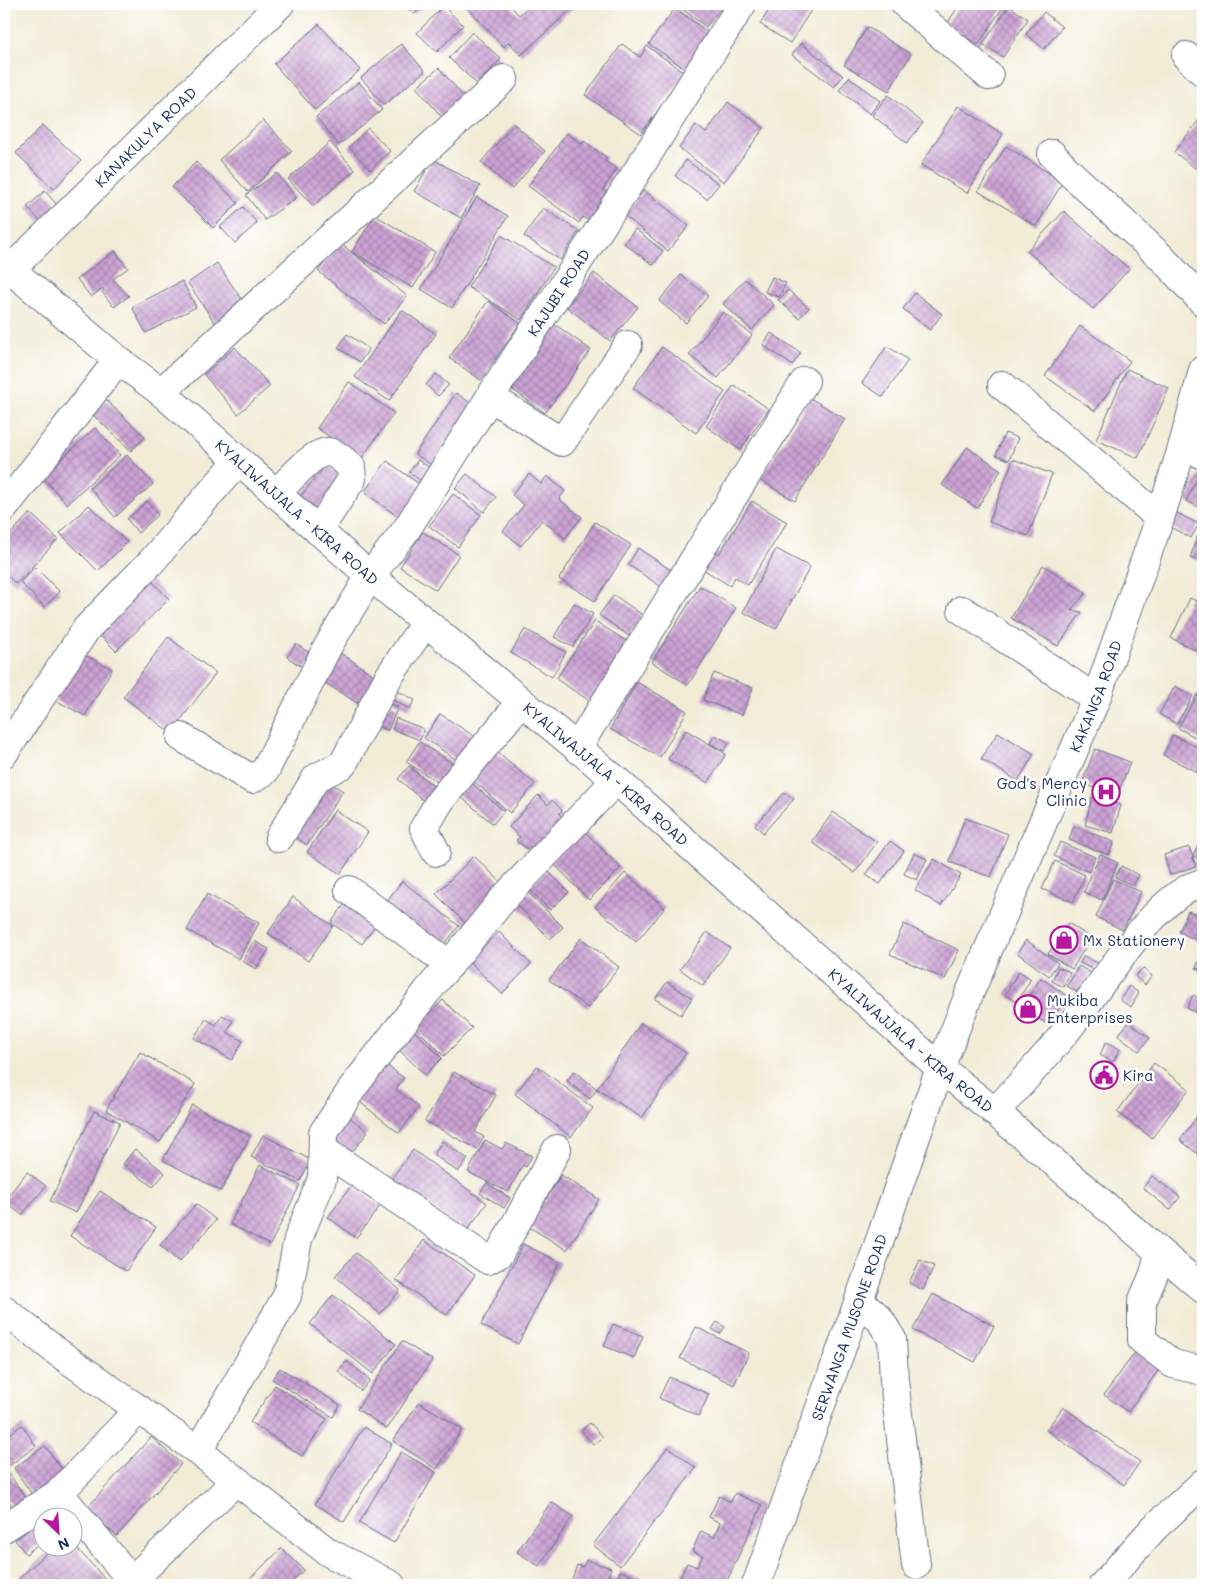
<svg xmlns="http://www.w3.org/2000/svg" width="1207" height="1589" viewBox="0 0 1207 1589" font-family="Mali,sans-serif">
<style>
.building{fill:url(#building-cross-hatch)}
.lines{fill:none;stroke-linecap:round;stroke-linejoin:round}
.minor-casing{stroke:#667188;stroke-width:30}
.minor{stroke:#fff;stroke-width:28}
.labels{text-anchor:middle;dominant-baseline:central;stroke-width:5;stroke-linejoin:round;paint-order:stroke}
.street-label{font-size:15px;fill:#1b2f5e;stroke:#fff}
.poi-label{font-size:15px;fill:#1b2f5e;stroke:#fff;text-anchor:start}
</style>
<defs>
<pattern id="building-cross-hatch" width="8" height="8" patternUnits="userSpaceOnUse" patternTransform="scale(1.25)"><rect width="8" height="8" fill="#cca3d4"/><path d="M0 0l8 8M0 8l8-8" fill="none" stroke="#a585af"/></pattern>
</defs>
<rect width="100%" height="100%" fill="#fff"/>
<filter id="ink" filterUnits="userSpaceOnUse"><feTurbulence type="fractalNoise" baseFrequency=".02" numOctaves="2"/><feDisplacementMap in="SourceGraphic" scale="10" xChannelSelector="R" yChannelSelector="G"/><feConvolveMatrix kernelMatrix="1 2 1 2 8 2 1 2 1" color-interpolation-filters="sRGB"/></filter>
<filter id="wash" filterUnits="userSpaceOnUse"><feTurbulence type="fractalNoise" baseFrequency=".0096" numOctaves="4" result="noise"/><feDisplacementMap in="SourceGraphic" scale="20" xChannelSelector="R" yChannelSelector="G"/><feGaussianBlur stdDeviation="1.12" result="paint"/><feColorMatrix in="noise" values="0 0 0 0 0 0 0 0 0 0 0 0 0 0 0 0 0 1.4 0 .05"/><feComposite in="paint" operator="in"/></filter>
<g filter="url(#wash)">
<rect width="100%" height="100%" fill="#f2ecd7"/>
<g id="blocks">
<path class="building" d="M 402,4 L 424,4 L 415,14 Z
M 464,4 L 509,4 L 519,15 L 531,4 L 577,4 L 521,55 L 509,42 L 504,47 Z
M 676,4 L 716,4 L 721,8 L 706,27 Z
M 773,4 L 815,4 L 790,43 L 760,24 Z
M 960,4 L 1005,4 L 978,45 L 947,24 Z
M 443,6 L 463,25 L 437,52 L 417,33 Z
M 1009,6 L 1028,19 L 1003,57 L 983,44 Z
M 675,8 L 712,35 L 687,70 L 649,44 Z
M 1044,12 L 1062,27 L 1044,49 L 1026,34 Z
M 319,24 L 360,70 L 315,110 L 274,64 Z
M 867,27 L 911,54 L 889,91 L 844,65 Z
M 472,32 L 501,59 L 477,84 L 449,58 Z
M 801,43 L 843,76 L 834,87 L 792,55 Z
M 401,44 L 425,71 L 384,105 L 361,78 Z
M 622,44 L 640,57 L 647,46 L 685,73 L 641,134 L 585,95 Z
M 439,68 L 469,103 L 447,123 L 416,87 Z
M 849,77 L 880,101 L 870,114 L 839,90 Z
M 359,82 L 382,110 L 339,145 L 316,117 Z
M 888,95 L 923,123 L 907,143 L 872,115 Z
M 728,102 L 764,128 L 724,182 L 679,148 L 696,125 L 706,133 Z
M 958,106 L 1003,134 L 967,193 L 921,165 Z
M 1202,116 L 1203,117 L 1203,174 L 1174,152 Z
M 263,120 L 292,151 L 248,192 L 219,160 Z
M 514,124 L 545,151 L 512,189 L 481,162 Z
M 43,125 L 81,161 L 54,189 L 16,153 Z
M 368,128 L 390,151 L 370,170 L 349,147 Z
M 567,133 L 582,144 L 584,141 L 607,158 L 605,161 L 617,169 L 603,189 L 610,194 L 590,222 L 583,217 L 579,223 L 528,186 Z
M 330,142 L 355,170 L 313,206 L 288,179 Z
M 1006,146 L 1063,182 L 1036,226 L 978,191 Z
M 433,159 L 480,186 L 461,218 L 414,191 Z
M 686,160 L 719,184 L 707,199 L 675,176 Z
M 196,162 L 238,203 L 213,228 L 172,187 Z
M 277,173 L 296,198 L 265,220 L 246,195 Z
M 644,190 L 689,226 L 668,251 L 624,215 Z
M 45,191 L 57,205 L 40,221 L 27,207 Z
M 477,197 L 508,216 L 452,308 L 421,289 Z
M 243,207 L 257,223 L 235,243 L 220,227 Z
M 543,208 L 579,231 L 560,260 L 524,236 Z
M 1064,211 L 1129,269 L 1093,309 L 1027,251 Z
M 375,215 L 435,252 L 413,288 L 352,252 Z
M 635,229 L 663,251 L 653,265 L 624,243 Z
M 501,235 L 554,267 L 521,320 L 468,287 Z
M 340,243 L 407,296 L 384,324 L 318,271 Z
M 115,251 L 128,268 L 113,279 L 129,296 L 114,307 L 102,292 L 104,290 L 103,288 L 91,297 L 77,279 Z
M 217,263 L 244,303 L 215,323 L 188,283 Z
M 594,273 L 638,307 L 610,341 L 567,307 Z
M 681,275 L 708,296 L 686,323 L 659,301 Z
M 772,277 L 786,283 L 779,297 L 765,292 Z
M 745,279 L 774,305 L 752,330 L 723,304 Z
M 182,281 L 196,307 L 146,333 L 132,307 Z
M 788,290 L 809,308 L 799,318 L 778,300 Z
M 915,293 L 942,314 L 930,330 L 903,309 Z
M 488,301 L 520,323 L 481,380 L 449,358 Z
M 402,310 L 436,334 L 389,401 L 355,377 Z
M 723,312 L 752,335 L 718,378 L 689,355 Z
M 554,324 L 591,350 L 545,413 L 509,387 Z
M 1080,326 L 1130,361 L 1095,411 L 1045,376 Z
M 771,333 L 801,353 L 792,365 L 763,345 Z
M 347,334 L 369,349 L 360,362 L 338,348 Z
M 887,346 L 908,360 L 883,397 L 862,383 Z
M 235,347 L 270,386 L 238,414 L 204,375 Z
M 662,347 L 725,392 L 696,433 L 633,388 Z
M 1127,369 L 1169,388 L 1138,458 L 1096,440 Z
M 436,374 L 449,385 L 438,396 L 426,385 Z
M 349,382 L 394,413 L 361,459 L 317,428 Z
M 734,385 L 769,409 L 740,450 L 706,426 Z
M 456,393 L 474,405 L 433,466 L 415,454 Z
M 810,398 L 845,419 L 795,501 L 760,480 Z
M 106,400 L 145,437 L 131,451 L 92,414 Z
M 95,428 L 120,455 L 67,504 L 42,477 Z
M 1005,433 L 1018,438 L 1009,460 L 996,455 Z
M 967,447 L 1001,470 L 977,508 L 942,485 Z
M 127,455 L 153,484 L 115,517 L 90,488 Z
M 1013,459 L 1052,474 L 1028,536 L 989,522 Z
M 418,460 L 434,471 L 425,484 L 409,472 Z
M 387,461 L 422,486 L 400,518 L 364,492 Z
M 326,465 L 342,478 L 314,513 L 298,499 Z
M 1201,471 L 1203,472 L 1203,509 L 1186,501 Z
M 467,474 L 496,497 L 484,512 L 455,488 Z
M 529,474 L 541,484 L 547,476 L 565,491 L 559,499 L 582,517 L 565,538 L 542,520 L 521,546 L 503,531 L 524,505 L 512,495 Z
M 453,494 L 481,515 L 458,547 L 429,526 Z
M 147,501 L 158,515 L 138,533 L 127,519 Z
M 752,501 L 787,522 L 748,585 L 735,577 L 730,586 L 700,567 L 711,549 L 719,554 Z
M 89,505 L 127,542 L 98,571 L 60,533 Z
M 30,513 L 58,539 L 16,584 L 4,573 L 4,541 Z
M 1177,513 L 1199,524 L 1191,538 L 1170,527 Z
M 595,522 L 631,545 L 595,601 L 559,579 Z
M 423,532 L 459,555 L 436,590 L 400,567 Z
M 1198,535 L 1203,536 L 1203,562 L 1190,558 Z
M 638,548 L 678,575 L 668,591 L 628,565 Z
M 776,549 L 810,567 L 776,629 L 743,612 Z
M 1043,565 L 1086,593 L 1071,610 L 1082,612 L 1058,646 L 1011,618 Z
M 35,567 L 60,592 L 44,607 L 20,582 Z
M 149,578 L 169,599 L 116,651 L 96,631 Z
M 700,586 L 736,608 L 688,685 L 652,662 Z
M 614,595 L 644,616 L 629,636 L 599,615 Z
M 1190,598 L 1203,604 L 1203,645 L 1200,652 L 1171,638 Z
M 574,603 L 593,614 L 573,647 L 554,637 Z
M 595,621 L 634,646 L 596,705 L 556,679 Z
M 525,629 L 566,652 L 552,677 L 511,653 Z
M 168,637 L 216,673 L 171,733 L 123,697 Z
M 296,644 L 314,656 L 305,669 L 287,657 Z
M 337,651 L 380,679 L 362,706 L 319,679 Z
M 81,653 L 112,669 L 85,716 L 55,700 Z
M 714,673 L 753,688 L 742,715 L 703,700 Z
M 637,682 L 687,711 L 660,757 L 610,729 Z
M 1175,686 L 1193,696 L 1177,724 L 1159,714 Z
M 392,688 L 415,700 L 409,709 L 387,697 Z
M 1197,695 L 1203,699 L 1203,716 L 1200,721 L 1203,723 L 1203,741 L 1178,728 Z
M 380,700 L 398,707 L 388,730 L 370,723 Z
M 440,714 L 480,740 L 464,765 L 424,738 Z
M 396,718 L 424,729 L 420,740 L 392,729 Z
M 686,730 L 726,754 L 708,783 L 668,759 Z
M 998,732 L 1034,754 L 1018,781 L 981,759 Z
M 715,735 L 730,743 L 724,751 L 710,743 Z
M 1173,735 L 1203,750 L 1203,775 L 1163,755 Z
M 419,742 L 457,766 L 444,786 L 406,762 Z
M 492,748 L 535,784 L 510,813 L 468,776 Z
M 1095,749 L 1130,762 L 1117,797 L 1082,783 Z
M 409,766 L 437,789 L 425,802 L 398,779 Z
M 466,778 L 504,811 L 493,824 L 454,791 Z
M 324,779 L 343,791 L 307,845 L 289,833 Z
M 784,793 L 794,799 L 763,833 L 755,825 Z
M 538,795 L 548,805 L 552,800 L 562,810 L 559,814 L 567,822 L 538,854 L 530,846 L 527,849 L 516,840 L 520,837 L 509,827 Z
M 1092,797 L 1121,805 L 1113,833 L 1085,825 Z
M 335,810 L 368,832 L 340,874 L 307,852 Z
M 833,812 L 877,842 L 855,873 L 812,842 Z
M 965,818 L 1008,834 L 991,877 L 949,862 Z
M 1074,826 L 1114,842 L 1109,855 L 1069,840 Z
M 583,830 L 621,868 L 589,900 L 551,861 Z
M 890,841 L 904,851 L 880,884 L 866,875 Z
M 1060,842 L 1095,857 L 1089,872 L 1054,856 Z
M 1199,843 L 1203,845 L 1203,861 L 1193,856 Z
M 1189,847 L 1196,866 L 1170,875 L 1164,855 Z
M 914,853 L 927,859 L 917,880 L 904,874 Z
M 1100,854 L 1118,863 L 1102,900 L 1084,892 Z
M 474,856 L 507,888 L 468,926 L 436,894 Z
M 934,859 L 961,875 L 941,906 L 915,890 Z
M 1055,861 L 1085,875 L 1073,902 L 1042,889 Z
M 1121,866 L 1139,875 L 1133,886 L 1115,877 Z
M 547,870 L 569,892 L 550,910 L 528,888 Z
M 625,873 L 665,908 L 636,942 L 595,907 Z
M 1113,879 L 1141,892 L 1123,930 L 1096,917 Z
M 402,881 L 459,926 L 439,951 L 383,906 Z
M 528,892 L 563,927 L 550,939 L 516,904 Z
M 207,894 L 259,923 L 239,959 L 187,930 Z
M 293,897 L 333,926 L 308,961 L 268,933 Z
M 346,902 L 377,923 L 362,944 L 331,923 Z
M 1188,911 L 1203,917 L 1203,943 L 1179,932 Z
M 1068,923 L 1091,938 L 1072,969 L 1048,954 Z
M 904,924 L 959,950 L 945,979 L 890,954 Z
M 499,932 L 531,964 L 502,994 L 469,961 Z
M 707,932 L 730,948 L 703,986 L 680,969 Z
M 581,938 L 619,967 L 588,1008 L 549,980 Z
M 1026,940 L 1058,963 L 1049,976 L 1017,953 Z
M 254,941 L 269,949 L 256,969 L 242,961 Z
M 1203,949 L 1203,971 L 1196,968 Z
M 1084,956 L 1098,963 L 1094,970 L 1080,963 Z
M 1079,966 L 1091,973 L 1079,993 L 1067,986 Z
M 1058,967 L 1070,972 L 1064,987 L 1052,981 Z
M 1143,968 L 1152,976 L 1145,985 L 1135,976 Z
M 1019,971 L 1031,979 L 1017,1002 L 1005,995 Z
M 1041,978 L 1067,996 L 1048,1025 L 1021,1007 Z
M 667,982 L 692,998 L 681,1015 L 655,999 Z
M 1129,986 L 1139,993 L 1131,1007 L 1120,1000 Z
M 1193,995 L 1203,1000 L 1203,1016 L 1187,1008 Z
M 443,1000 L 472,1028 L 444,1056 L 416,1028 Z
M 222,1015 L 233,1021 L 227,1032 L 243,1041 L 232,1060 L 194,1038 L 206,1019 L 216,1025 Z
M 1129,1022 L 1150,1038 L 1139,1051 L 1118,1035 Z
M 641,1023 L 686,1053 L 642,1118 L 597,1089 Z
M 413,1029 L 442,1058 L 425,1075 L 395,1046 Z
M 1106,1042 L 1120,1049 L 1113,1062 L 1100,1055 Z
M 140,1052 L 195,1084 L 160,1142 L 106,1110 Z
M 1154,1063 L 1189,1089 L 1152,1138 L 1117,1112 Z
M 385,1064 L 404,1078 L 396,1089 L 419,1107 L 399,1133 L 356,1099 Z
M 537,1066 L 593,1108 L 571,1137 L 515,1094 Z
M 574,1071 L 597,1089 L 590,1099 L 567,1081 Z
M 454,1072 L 496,1095 L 475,1132 L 484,1137 L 477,1149 L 425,1121 Z
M 192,1105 L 250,1136 L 221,1191 L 163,1160 Z
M 1203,1108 L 1203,1158 L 1180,1140 Z
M 94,1111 L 120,1122 L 76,1213 L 50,1201 Z
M 346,1114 L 368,1132 L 348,1157 L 326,1139 Z
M 263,1135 L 311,1160 L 300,1181 L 251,1157 Z
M 485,1140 L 502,1149 L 506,1143 L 532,1156 L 526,1167 L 523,1165 L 508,1192 L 468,1172 Z
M 442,1141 L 468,1159 L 458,1172 L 434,1155 Z
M 135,1149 L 165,1173 L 153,1187 L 123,1164 Z
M 413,1150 L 487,1203 L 466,1232 L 392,1178 Z
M 260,1165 L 300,1185 L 270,1245 L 230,1224 Z
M 27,1172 L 46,1186 L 22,1215 L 4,1201 Z
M 561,1175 L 599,1199 L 567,1250 L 529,1227 Z
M 1152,1176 L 1180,1197 L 1170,1210 L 1143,1188 Z
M 487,1183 L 510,1198 L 504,1208 L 480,1193 Z
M 352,1185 L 380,1206 L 356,1238 L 328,1217 Z
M 100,1191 L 156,1227 L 126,1271 L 70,1236 Z
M 196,1204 L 216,1220 L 179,1262 L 160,1245 Z
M 424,1240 L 475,1275 L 447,1315 L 396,1280 Z
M 523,1244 L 560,1262 L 518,1344 L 481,1325 Z
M 356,1253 L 400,1290 L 380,1314 L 335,1276 Z
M 920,1260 L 934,1266 L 923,1290 L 909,1283 Z
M 933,1294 L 994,1326 L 975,1362 L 913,1330 Z
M 333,1295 L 396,1344 L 373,1374 L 310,1324 Z
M 717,1322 L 725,1327 L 720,1334 L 712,1329 Z
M 613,1324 L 643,1336 L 634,1358 L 604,1346 Z
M 696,1327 L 749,1353 L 734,1385 L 680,1358 Z
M 402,1341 L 432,1360 L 387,1429 L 357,1409 Z
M 1136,1351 L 1160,1368 L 1128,1412 L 1104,1395 Z
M 347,1361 L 370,1380 L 361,1391 L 338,1371 Z
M 280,1368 L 340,1405 L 333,1417 L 272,1379 Z
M 669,1377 L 709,1394 L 699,1416 L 659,1398 Z
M 275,1385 L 327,1419 L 302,1456 L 250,1422 Z
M 419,1402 L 462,1429 L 437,1469 L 393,1441 Z
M 1063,1407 L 1140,1462 L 1124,1485 L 1046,1430 Z
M 590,1423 L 603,1437 L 594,1445 L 581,1430 Z
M 22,1425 L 36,1446 L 6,1468 L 4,1465 L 4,1438 Z
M 364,1427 L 392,1444 L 344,1522 L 315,1504 Z
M 151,1437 L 181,1464 L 117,1536 L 86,1509 Z
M 45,1446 L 65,1473 L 33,1496 L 14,1468 Z
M 668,1447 L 696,1468 L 620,1566 L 593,1545 Z
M 401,1452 L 436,1472 L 394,1543 L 359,1523 Z
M 7,1471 L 26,1498 L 13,1507 L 4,1495 L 4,1473 Z
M 735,1493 L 762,1505 L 725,1585 L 684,1585 L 677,1583 L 687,1563 L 697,1567 L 703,1556 L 692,1551 L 701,1531 L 714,1537 L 720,1523 L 709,1517 L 719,1496 L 731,1502 Z
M 551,1502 L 573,1516 L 539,1566 L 517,1552 Z
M 42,1519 L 42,1541 L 26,1554 L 15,1540 Z
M 72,1543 L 106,1580 L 101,1585 L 25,1585 L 19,1578 L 55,1546 L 72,1546 Z
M 282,1548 L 304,1570 L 288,1585 L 243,1585 Z
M 586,1560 L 611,1568 L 608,1576 L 617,1579 L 620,1571 L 641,1579 L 639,1585 L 570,1585 L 577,1565 L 583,1567 Z"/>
</g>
</g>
<g filter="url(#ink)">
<use href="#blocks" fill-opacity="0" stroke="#667188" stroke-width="1"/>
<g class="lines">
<g class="minor-casing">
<g id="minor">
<path d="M 905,4 L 989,76"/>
<path d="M 1186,56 L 1203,72"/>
<path d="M 1052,154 L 1067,170 L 1161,257 L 1203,302"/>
<path id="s1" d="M 4,264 L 118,360 L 161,392 L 370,576 L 616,780 L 940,1068 L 995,1112 L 1203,1289"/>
<path id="s2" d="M 10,270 L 280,4"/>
<path d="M 1002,385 L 1160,518"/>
<path d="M 161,392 L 504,79"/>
<path d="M 490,397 L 562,442 L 628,345"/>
<path d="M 1183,445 L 1203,455"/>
<path d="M 276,494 C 287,483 312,452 328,452 C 337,453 345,462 351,467 L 352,479 L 318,531"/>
<path d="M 4,508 L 118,360"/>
<path d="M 962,610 L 1096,699"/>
<path id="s3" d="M 181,737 L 252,779 L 265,771 L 328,646 L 370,576 L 406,530 L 490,397 L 631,181 L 742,4"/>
<path d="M 577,748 L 805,381"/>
<path d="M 4,753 L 87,628 L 151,562 L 238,461"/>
<path d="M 279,838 L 316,778 L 343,764 L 388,678 L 425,623"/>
<path d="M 436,852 L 424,828 L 440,801 L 521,702"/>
<path d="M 349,890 L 450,965"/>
<path d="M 995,1112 C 1020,1084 1045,1058 1068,1029 C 1097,993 1158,890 1203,883"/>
<path d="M 323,1150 L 488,1260 L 499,1254 L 557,1149"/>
<path d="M 1159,1252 L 1154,1274 L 1142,1302 L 1142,1340 L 1173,1364 L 1199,1370 L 1203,1367"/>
<path d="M 859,1300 L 879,1318 L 892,1339 L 894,1380 L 916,1565"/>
<path d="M 4,1310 L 56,1351 L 198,1451 L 328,1552 L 391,1585"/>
<path d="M 198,1451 L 287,1296 L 298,1239 L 322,1179 L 323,1133 L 354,1086 L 426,993 L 505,897 L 616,780"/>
<path d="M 59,1493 L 132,1581"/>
<path d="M 4,1528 L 59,1493 L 139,1409"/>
<path d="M 127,1585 L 237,1480"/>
<path id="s4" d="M 756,1585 L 859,1300 L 940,1068 L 970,992 L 1096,699 L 1160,518 L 1183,445 L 1203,370"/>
<path d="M 1103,1585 L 1154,1528 L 1203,1483"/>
</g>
</g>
<use href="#minor" class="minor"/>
</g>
</g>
<defs>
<g id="hospital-ring" transform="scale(1.4375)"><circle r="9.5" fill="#fff" stroke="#b5179e" stroke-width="1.5"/><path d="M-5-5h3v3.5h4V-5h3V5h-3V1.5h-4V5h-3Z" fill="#b5179e"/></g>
<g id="shop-ring" transform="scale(1.4375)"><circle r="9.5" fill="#fff" stroke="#b5179e" stroke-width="1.5"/><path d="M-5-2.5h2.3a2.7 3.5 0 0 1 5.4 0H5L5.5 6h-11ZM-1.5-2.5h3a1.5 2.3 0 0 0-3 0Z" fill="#b5179e"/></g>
<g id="civic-ring" transform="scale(1.4375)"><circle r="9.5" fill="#fff" stroke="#b5179e" stroke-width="1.5"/><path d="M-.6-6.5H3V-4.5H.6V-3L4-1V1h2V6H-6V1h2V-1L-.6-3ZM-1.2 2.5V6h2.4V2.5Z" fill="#b5179e"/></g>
</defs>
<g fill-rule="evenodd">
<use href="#hospital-ring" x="1106" y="792"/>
<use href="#shop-ring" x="1064" y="940"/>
<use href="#shop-ring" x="1028" y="1009"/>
<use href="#civic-ring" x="1104" y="1075"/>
</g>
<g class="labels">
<g class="street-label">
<text stroke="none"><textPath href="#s2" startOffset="190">KANAKULYA ROAD</textPath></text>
<text stroke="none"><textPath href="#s3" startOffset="660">KAJUBI ROAD</textPath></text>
<text stroke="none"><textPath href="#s1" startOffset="384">KYALIWAJJALA - KIRA ROAD</textPath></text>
<text stroke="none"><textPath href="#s4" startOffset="952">KAKANGA ROAD</textPath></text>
<text stroke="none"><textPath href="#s1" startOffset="789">KYALIWAJJALA - KIRA ROAD</textPath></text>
<text stroke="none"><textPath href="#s1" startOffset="1194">KYALIWAJJALA - KIRA ROAD</textPath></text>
<text stroke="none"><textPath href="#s4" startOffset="274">SERWANGA MUSONE ROAD</textPath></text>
</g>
<g class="poi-label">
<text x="1087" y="783" text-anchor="end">God's Mercy<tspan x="1087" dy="17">Clinic</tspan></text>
<text x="1083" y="940">Mx Stationery</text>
<text x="1047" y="1000">Mukiba<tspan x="1047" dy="17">Enterprises</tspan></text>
<text x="1123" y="1075">Kira</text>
</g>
</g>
<rect width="1207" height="1589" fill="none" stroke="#fff" stroke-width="20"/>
<g transform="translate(58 1532) rotate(155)"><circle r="24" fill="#ffffff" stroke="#a4acbf"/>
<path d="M0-4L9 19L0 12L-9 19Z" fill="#b5179e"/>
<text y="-8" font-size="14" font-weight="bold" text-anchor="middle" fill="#1b2f5e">N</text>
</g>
</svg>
